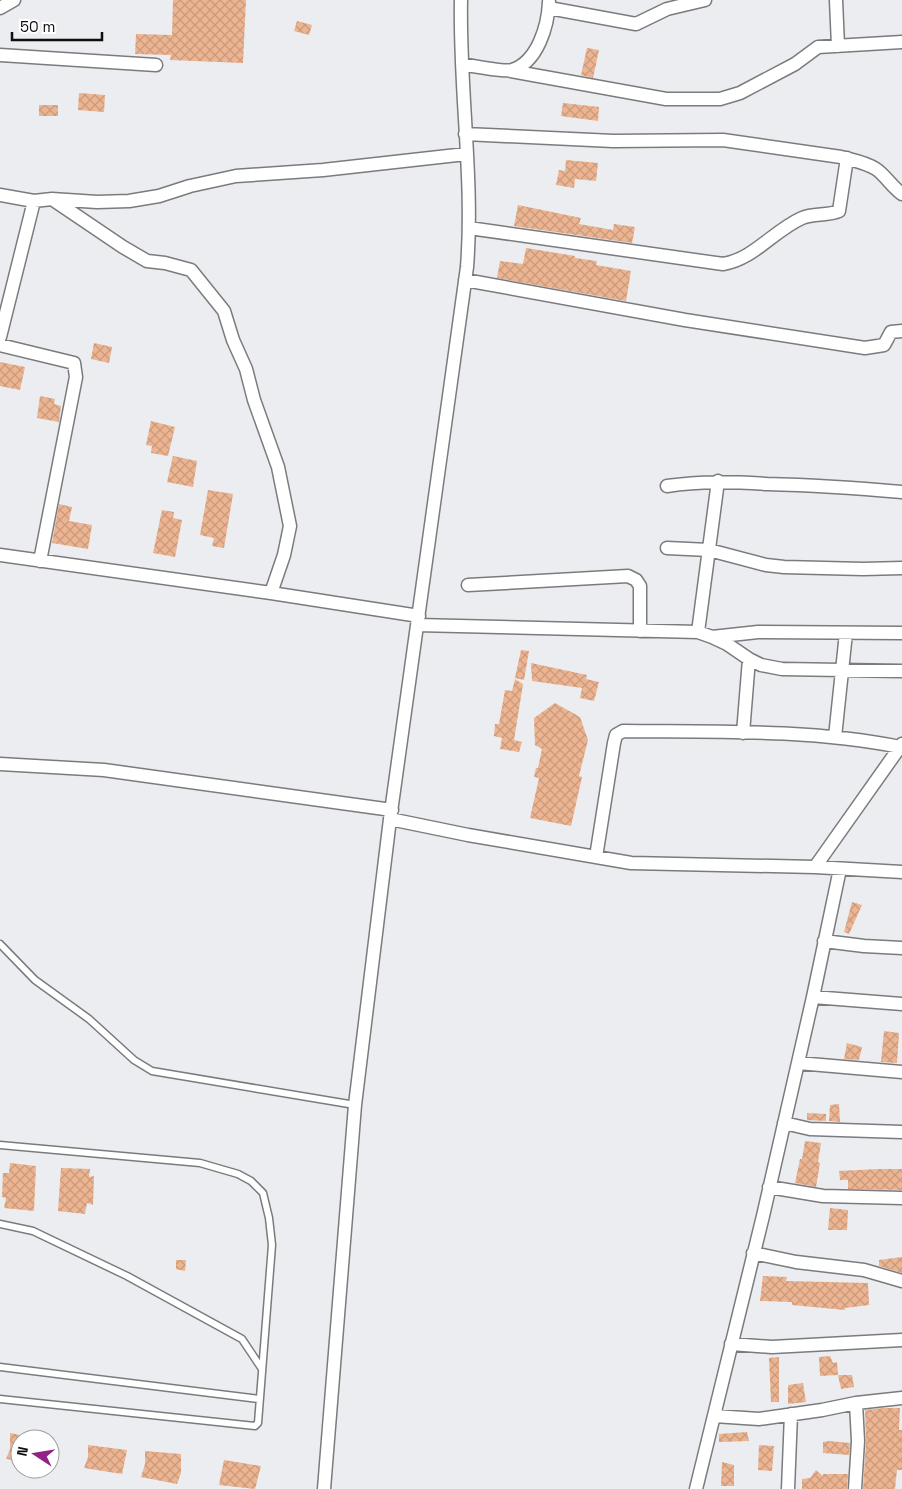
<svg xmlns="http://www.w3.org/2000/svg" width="902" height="1489" viewBox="0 0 902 1489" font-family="'Space Grotesk',sans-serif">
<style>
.building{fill:url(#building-cross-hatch)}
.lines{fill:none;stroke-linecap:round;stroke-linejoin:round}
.service-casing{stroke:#7a7b7d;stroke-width:9}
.minor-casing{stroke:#7a7b7d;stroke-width:15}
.service{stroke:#fff;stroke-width:6}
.minor{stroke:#fff;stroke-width:12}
</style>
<defs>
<pattern id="building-cross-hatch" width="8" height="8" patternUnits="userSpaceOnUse" patternTransform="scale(1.25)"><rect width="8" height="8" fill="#edb491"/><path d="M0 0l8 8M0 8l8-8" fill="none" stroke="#ca9a7c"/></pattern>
</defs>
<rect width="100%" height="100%" fill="#ecedf0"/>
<path class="building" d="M 173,0 L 246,0 L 243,63 L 170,60 L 171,55 L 135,54 L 136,34 L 172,35 Z
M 297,21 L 312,25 L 309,35 L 294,31 Z
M 587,48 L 599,50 L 593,78 L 581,75 Z
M 79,93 L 105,95 L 104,112 L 78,110 Z
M 563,103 L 599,107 L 598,121 L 561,116 Z
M 39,105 L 58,105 L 58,116 L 39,116 Z
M 566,160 L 598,163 L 596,181 L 575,179 L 574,188 L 556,185 L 559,170 L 565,171 Z
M 518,205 L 581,218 L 579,224 L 613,230 L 614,224 L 635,227 L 632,243 L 514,226 Z
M 526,248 L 575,256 L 575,258 L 597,261 L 596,265 L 631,271 L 626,301 L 497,278 L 500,261 L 523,264 Z
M 94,343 L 112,347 L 109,363 L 91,359 Z
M 0,362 L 25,367 L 20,390 L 0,386 Z
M 40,396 L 55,399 L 54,404 L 61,406 L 59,422 L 37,418 Z
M 151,421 L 175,427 L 168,456 L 151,453 L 152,446 L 146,445 Z
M 173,456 L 197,461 L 193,487 L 167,482 Z
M 208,490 L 233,494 L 224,548 L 212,546 L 214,538 L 200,535 Z
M 59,504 L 72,507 L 69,521 L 92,525 L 88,549 L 52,543 Z
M 162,510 L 174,512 L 173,518 L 182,520 L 175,557 L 153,553 Z
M 521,650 L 529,651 L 524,680 L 515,678 Z
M 531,663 L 587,675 L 586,679 L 599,682 L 594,701 L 580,698 L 582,688 L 532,681 Z
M 515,679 L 523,684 L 514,740 L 522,742 L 519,752 L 500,749 L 502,738 L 494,736 L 495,724 L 499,724 L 505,690 L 512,691 Z
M 555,703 L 580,717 L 588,740 L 579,776 L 582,777 L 571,826 L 530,818 L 539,778 L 534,777 L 536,768 L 538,768 L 542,749 L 535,745 L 534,718 Z
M 852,902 L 862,905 L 849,934 L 844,932 Z
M 884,1031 L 899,1033 L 897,1063 L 881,1062 Z
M 847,1043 L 862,1047 L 859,1060 L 844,1059 Z
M 839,1104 L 840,1122 L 829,1121 L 830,1105 Z
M 807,1113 L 826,1114 L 826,1121 L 807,1120 Z
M 805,1141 L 821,1143 L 818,1162 L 820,1163 L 816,1187 L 795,1183 L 800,1159 L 802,1159 Z
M 10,1163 L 36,1166 L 34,1211 L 4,1208 L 6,1198 L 2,1197 L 3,1173 L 9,1173 Z
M 61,1168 L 90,1169 L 89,1177 L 94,1176 L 93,1205 L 87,1203 L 85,1214 L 58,1211 Z
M 879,1169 L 902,1169 L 902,1190 L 848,1189 L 848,1180 L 840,1180 L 839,1171 Z
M 830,1208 L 848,1210 L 847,1230 L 828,1230 Z
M 902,1257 L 902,1273 L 879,1266 L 879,1260 Z
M 176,1260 L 186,1260 L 185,1271 L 176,1269 Z
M 763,1276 L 787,1277 L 786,1281 L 868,1283 L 869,1305 L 845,1308 L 845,1310 L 792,1305 L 792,1302 L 760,1301 Z
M 830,1356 L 833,1363 L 837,1362 L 838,1375 L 820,1376 L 819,1357 Z
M 779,1357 L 779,1402 L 771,1402 L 769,1358 Z
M 838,1375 L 852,1375 L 854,1387 L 841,1389 Z
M 803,1383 L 806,1402 L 788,1404 L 788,1385 Z
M 884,1408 L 900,1408 L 899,1430 L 902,1430 L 902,1470 L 897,1470 L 895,1489 L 863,1489 L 866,1442 L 865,1410 Z
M 747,1432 L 749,1441 L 719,1442 L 719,1434 Z
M 10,1433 L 20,1435 L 20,1461 L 6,1459 L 10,1449 Z
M 829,1441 L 850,1443 L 849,1455 L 823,1453 L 823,1442 Z
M 88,1445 L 127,1450 L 122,1474 L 84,1468 L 88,1457 Z
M 759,1445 L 774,1446 L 772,1471 L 758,1470 Z
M 145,1451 L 181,1454 L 181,1473 L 177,1484 L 141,1477 L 145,1464 Z
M 224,1460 L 261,1466 L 255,1489 L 219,1485 Z
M 722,1462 L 734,1465 L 734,1486 L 721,1486 Z
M 816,1470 L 823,1476 L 823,1474 L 848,1474 L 847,1489 L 802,1489 L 802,1479 L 810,1478 Z"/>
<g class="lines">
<g class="service-casing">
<path id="service" d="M 0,944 L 35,980 L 89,1019 L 134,1060 L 152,1071 L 355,1105
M 0,1145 L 200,1163 L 238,1174 L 251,1181 L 263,1193 L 269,1218 L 272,1245 L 258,1423 L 255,1426 L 0,1399
M 0,1224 L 33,1231 L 127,1276 L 242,1339 L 262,1369
M 0,1367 L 259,1399"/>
</g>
<g class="minor-casing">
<path id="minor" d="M 836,0 L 838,46
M 0,8 L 14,0
M 549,8 L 636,24 L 667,9 L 705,0
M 0,55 L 156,65
M 462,64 C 473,66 504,72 512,70 C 538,62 548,25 549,2
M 511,71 L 666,99 L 720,99 L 740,93 L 795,64 L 818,47 L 902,42
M 465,134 L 613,141 L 723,140 L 841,157 C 852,160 865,162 876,169 C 885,175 892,187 902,194
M 0,195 L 34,201 L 52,199 L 97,202 L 129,201 L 159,196 L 190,186 L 236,176 L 323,170 L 466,154
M 52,199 L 123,247 L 147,261 L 165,263 L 191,270 L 224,311 L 233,340 L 246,369 L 254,400 L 278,467 L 290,526 L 284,555 L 271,593
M 469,228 L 723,264 C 754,259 773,231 802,218 C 813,213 828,216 839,211 L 847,158
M 465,280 L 685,320 L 865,348 L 884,345 L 891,332 L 902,331
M 0,337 L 34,201
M 0,345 L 74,363 L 76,377 L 40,561
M 667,486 C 701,481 733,482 767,484 C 812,485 857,488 902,492
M 667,548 L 709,550 L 766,565 L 784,567 L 863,569 L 902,568
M 0,555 L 271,593 L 419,616
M 468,585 L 628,576 L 636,580 L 640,586 L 640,631
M 417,625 L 698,632 L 712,637 L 727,644 L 749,659 L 761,665 L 782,669 L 902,671
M 698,632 L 718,481
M 712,637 L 758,632 L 902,633
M 743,733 L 749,659
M 835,737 L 846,633
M 0,764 L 104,770 L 392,810
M 390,819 L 468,835 L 631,863 L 815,867 L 902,872
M 596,857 L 614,743 L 616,735 L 623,731 C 715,732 809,729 900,747
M 815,867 L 902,744
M 824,941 L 864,946 L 902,948
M 813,997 L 902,1004
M 798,1063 L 902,1072
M 784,1123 L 810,1129 L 902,1132
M 769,1187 L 823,1196 L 902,1198
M 753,1253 L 796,1262 L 864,1270 L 902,1281
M 731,1344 L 772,1347 L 902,1340
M 714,1416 L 759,1419 L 822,1410 L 856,1403 L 902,1398
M 324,1489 L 355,1105 L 390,819 L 467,267 C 474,178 459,89 461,0
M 696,1489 L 763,1216 L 813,997 L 840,869
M 788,1489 L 791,1414
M 855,1489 L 858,1441 L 856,1403"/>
</g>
<use href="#service" class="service"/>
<use href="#minor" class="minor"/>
</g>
<g transform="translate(35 1454) rotate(282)"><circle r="24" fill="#ffffff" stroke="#9f9f9f"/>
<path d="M0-4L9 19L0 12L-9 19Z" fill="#902385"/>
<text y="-8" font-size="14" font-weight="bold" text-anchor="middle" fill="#0e0e0f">N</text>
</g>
<path d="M12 32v8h90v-8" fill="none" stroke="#0e0e0f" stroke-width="2.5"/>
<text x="20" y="32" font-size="15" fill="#0e0e0f" stroke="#ffffff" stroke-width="4" paint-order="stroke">50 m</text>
</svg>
